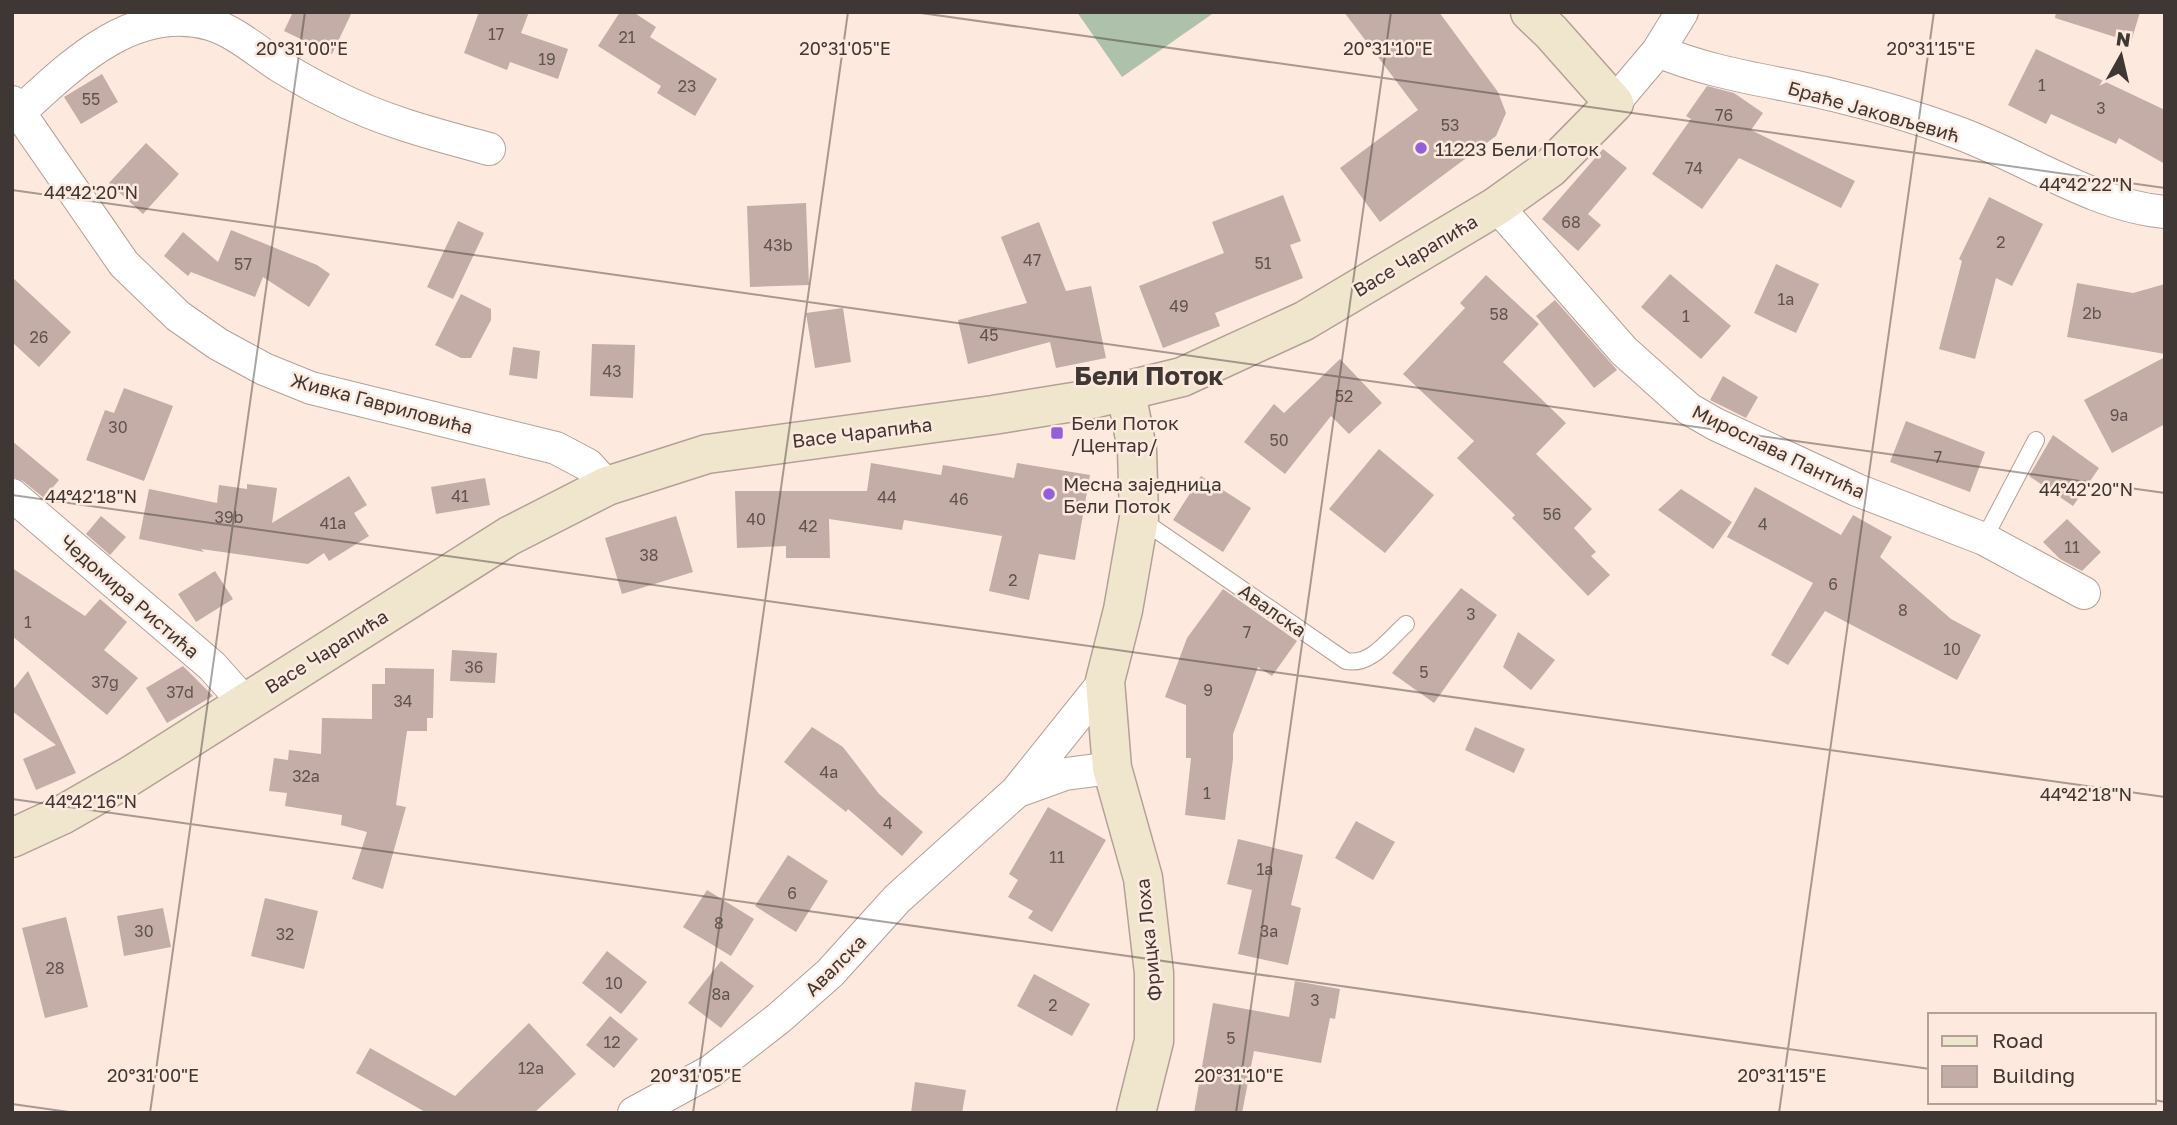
<svg xmlns="http://www.w3.org/2000/svg" width="2177" height="1125" viewBox="0 0 2177 1125" font-family="'Golos Text',sans-serif">
<style>
.green{fill:#aec1ab}
.building{fill:#c3ada6}
.lines{fill:none;stroke-linecap:round;stroke-linejoin:round}
.lane-casing{stroke:#b3a096;stroke-width:18}
.street-casing{stroke:#b3a096;stroke-width:34}
.secondary-casing{stroke:#b3a096;stroke-width:41}
.lane{stroke:#fff;stroke-width:16}
.street{stroke:#fff;stroke-width:32}
.secondary{stroke:#f0e6ce;stroke-width:38}
.ticks{fill:none;stroke:#3f3733;stroke-width:2;stroke-opacity:0.45}
.poi-dot{fill:#955fd8;stroke:#fde9dd;stroke-width:2.5}
.labels{text-anchor:middle;dominant-baseline:central;stroke-width:5;stroke-linejoin:round;paint-order:stroke}
.number-label{font-size:16px;fill:#605450}
.street-label{font-size:19px;fill:#3f3733;stroke:#fde9dd}
.poi-label{font-size:19px;fill:#3f3733;stroke:#fde9dd;text-anchor:start}
.district-label{font-size:26px;font-weight:bold;fill:#3f3733;stroke:#fde9dd}
.ticks-label{font-size:18px;text-anchor:middle;fill:#3f3733;stroke:#fde9dd;stroke-width:5;stroke-linejoin:round;paint-order:stroke}
</style>
<rect width="100%" height="100%" fill="#fde9dd"/>
<path class="green" d="M 1077,12 L 1215,12 L 1122,77 Z"/>
<path class="building" d="M 293,12 L 352,12 L 332,54 L 284,31 Z
M 479,12 L 529,12 L 521,33 L 568,49 L 558,79 L 510,62 L 507,70 L 464,53 Z
M 620,12 L 633,12 L 656,27 L 650,37 L 717,79 L 695,116 L 657,93 L 661,86 L 598,46 Z
M 1344,12 L 1439,12 L 1498,92 L 1506,113 L 1496,136 L 1380,222 L 1340,168 L 1418,110 Z
M 2056,12 L 2140,12 L 2131,42 L 2055,18 Z
M 2036,49 L 2165,110 L 2165,164 L 2119,138 L 2116,144 L 2051,114 L 2046,124 L 2008,105 Z
M 102,74 L 118,102 L 81,124 L 64,97 Z
M 1707,86 L 1734,93 L 1763,113 L 1751,130 L 1855,181 L 1841,208 L 1739,158 L 1702,209 L 1652,174 L 1691,119 L 1686,116 Z
M 146,143 L 179,174 L 143,214 L 109,183 Z
M 1603,149 L 1627,168 L 1588,214 L 1601,225 L 1578,251 L 1542,219 Z
M 1283,195 L 1301,241 L 1290,245 L 1303,278 L 1215,313 L 1220,326 L 1163,348 L 1139,286 L 1224,253 L 1212,222 Z
M 1989,197 L 2043,224 L 2012,286 L 1996,278 L 1975,359 L 1939,349 L 1962,261 L 1959,259 Z
M 806,203 L 809,285 L 750,287 L 747,206 Z
M 458,221 L 484,233 L 453,299 L 427,287 Z
M 1039,222 L 1066,291 L 1091,286 L 1106,358 L 1056,368 L 1050,342 L 968,364 L 958,320 L 1027,303 L 1001,237 Z
M 231,230 L 317,265 L 330,274 L 309,307 L 263,277 L 255,297 L 191,272 L 188,276 L 164,256 L 183,232 L 218,262 Z
M 1776,264 L 1819,284 L 1796,333 L 1754,313 Z
M 1670,274 L 1731,326 L 1701,359 L 1641,307 Z
M 1486,275 L 1539,324 L 1503,362 L 1566,423 L 1536,454 L 1592,509 L 1574,528 L 1596,552 L 1591,556 L 1610,575 L 1588,596 L 1512,518 L 1515,515 L 1457,458 L 1474,441 L 1403,374 L 1465,308 L 1460,303 Z
M 12,277 L 71,332 L 39,367 L 12,342 Z
M 2077,283 L 2133,293 L 2165,284 L 2165,354 L 2067,337 Z
M 461,294 L 491,309 L 491,320 L 471,358 L 461,358 L 435,345 Z
M 1555,300 L 1617,370 L 1594,388 L 1536,316 Z
M 843,308 L 851,362 L 815,368 L 806,313 Z
M 592,344 L 635,345 L 633,398 L 590,396 Z
M 513,347 L 540,351 L 537,379 L 509,375 Z
M 2165,357 L 2165,424 L 2112,453 L 2084,400 Z
M 1340,359 L 1382,403 L 1349,434 L 1331,416 L 1285,474 L 1244,442 L 1274,404 L 1284,413 Z
M 1723,376 L 1758,397 L 1746,418 L 1710,400 Z
M 124,388 L 173,406 L 144,481 L 86,460 L 105,410 L 114,413 Z
M 1906,421 L 1985,452 L 1970,492 L 1890,462 Z
M 2053,435 L 2099,468 L 2073,506 L 2029,476 Z
M 12,441 L 59,480 L 44,498 L 23,481 L 12,477 Z
M 1379,449 L 1434,495 L 1385,553 L 1329,509 Z
M 871,463 L 941,475 L 943,465 L 1014,478 L 1017,463 L 1090,475 L 1075,560 L 1039,554 L 1029,600 L 989,591 L 1002,536 L 904,520 L 902,530 L 829,519 L 830,558 L 786,558 L 786,546 L 737,548 L 735,491 L 867,491 Z
M 349,476 L 367,505 L 354,513 L 369,536 L 329,561 L 324,553 L 308,564 L 201,549 L 204,552 L 139,539 L 149,489 L 217,503 L 219,485 L 247,489 L 247,484 L 277,488 L 272,523 Z
M 1201,476 L 1251,508 L 1223,552 L 1173,520 Z
M 485,478 L 490,505 L 436,514 L 431,487 Z
M 1755,487 L 1841,535 L 1853,515 L 1892,537 L 1880,557 L 1951,619 L 1981,635 L 1957,680 L 1825,611 L 1788,665 L 1771,655 L 1813,583 L 1727,537 Z
M 1681,489 L 1732,522 L 1713,549 L 1658,510 Z
M 101,516 L 126,537 L 110,555 L 86,534 Z
M 676,516 L 693,572 L 622,594 L 605,538 Z
M 2067,519 L 2101,552 L 2082,571 L 2060,559 L 2043,542 Z
M 12,568 L 85,616 L 100,599 L 127,622 L 104,650 L 138,678 L 107,715 L 12,636 Z
M 215,571 L 233,599 L 196,622 L 178,594 Z
M 1461,588 L 1497,615 L 1434,703 L 1392,673 Z
M 1223,589 L 1297,641 L 1272,676 L 1258,667 L 1233,734 L 1233,759 L 1225,820 L 1185,815 L 1191,758 L 1186,758 L 1186,705 L 1165,697 L 1187,638 Z
M 1518,632 L 1555,660 L 1531,690 L 1503,667 Z
M 452,650 L 497,653 L 495,683 L 450,681 Z
M 183,666 L 213,696 L 167,723 L 146,688 Z
M 385,668 L 434,669 L 433,718 L 427,718 L 427,731 L 407,731 L 396,805 L 406,807 L 383,889 L 352,879 L 367,832 L 341,825 L 342,815 L 285,806 L 287,793 L 269,791 L 274,758 L 288,760 L 289,750 L 321,754 L 322,718 L 372,719 L 372,684 L 385,684 Z
M 28,671 L 76,773 L 36,790 L 23,759 L 56,745 L 12,711 L 12,691 Z
M 812,727 L 843,747 L 879,794 L 923,832 L 902,856 L 848,809 L 846,812 L 784,762 Z
M 1475,727 L 1525,749 L 1514,773 L 1465,750 Z
M 1048,807 L 1106,840 L 1052,932 L 1028,918 L 1033,911 L 1008,897 L 1018,880 L 1009,874 Z
M 1356,821 L 1395,842 L 1373,880 L 1335,858 Z
M 1238,839 L 1303,855 L 1291,905 L 1301,908 L 1288,965 L 1238,954 L 1252,890 L 1227,884 Z
M 788,855 L 828,881 L 796,932 L 755,906 Z
M 707,890 L 754,919 L 731,956 L 683,927 Z
M 265,898 L 318,911 L 304,969 L 251,956 Z
M 163,908 L 171,947 L 124,956 L 117,916 Z
M 66,917 L 88,1007 L 45,1018 L 22,928 Z
M 607,951 L 647,982 L 621,1014 L 582,983 Z
M 721,961 L 754,986 L 721,1028 L 688,1003 Z
M 1034,974 L 1090,1004 L 1072,1036 L 1017,1006 Z
M 1295,981 L 1340,989 L 1335,1019 L 1330,1018 L 1321,1063 L 1254,1051 L 1242,1113 L 1194,1113 L 1213,1003 L 1289,1017 Z
M 610,1016 L 638,1039 L 614,1068 L 586,1045 Z
M 529,1023 L 576,1074 L 534,1113 L 427,1113 L 356,1073 L 370,1048 L 455,1096 Z
M 915,1082 L 966,1090 L 962,1113 L 911,1113 Z"/>
<g class="lines">
<g class="lane-casing">
<path id="lane" d="M 1139,518 L 1346,661 C 1371,666 1389,639 1406,624
M 1984,539 L 2036,440"/>
</g>
<g class="street-casing">
<path id="street" d="M 1658,51 C 1715,75 1774,81 1833,95 C 1875,105 1916,117 1956,132 C 2023,156 2094,206 2165,212
M 12,102 L 124,264 L 178,316 L 218,344 L 264,369 L 311,388 L 556,448 L 588,465 L 607,486
M 1614,103 L 1658,51 L 1682,12
M 21,111 C 72,64 134,3 210,24 C 234,31 257,51 278,65 C 296,76 315,87 334,96 C 382,121 437,135 489,149
M 1497,206 L 1624,351 L 1689,409 L 1715,424 L 1857,490 L 1984,539 L 2084,593
M 12,495 L 212,666 L 244,702
M 1018,791 L 1065,774 L 1112,768
M 634,1113 L 711,1071 L 779,1018 L 830,973 L 897,899 L 1016,792 L 1105,681"/>
</g>
<g class="secondary-casing">
<path id="secondary" d="M 1126,392 L 1137,449 L 1139,518 L 1123,610 L 1105,681 L 1112,768 L 1143,878 L 1154,973 L 1154,1041 L 1136,1113
M 12,838 L 62,815 L 130,776 L 509,536 L 607,486 L 707,454 L 993,415 L 1092,399 L 1182,377 L 1304,321 L 1497,206 L 1550,168 L 1614,103 L 1551,32 L 1530,12"/>
</g>
<use href="#lane" class="lane"/>
<use href="#street" class="street"/>
<use href="#secondary" class="secondary"/>
</g>
<path class="ticks" d="M 914,12 L 2165,188M 12,190 L 2165,493M 12,495 L 2165,797M 12,799 L 1930,1069M 2154,1100 L 2165,1102M 12,1104 L 76,1113M 150,1113 L 305,12M 693,1113 L 848,12M 1236,1113 L 1391,12M 1779,1113 L 1934,12"/>
<g class="poi-dot">
<circle cx="1421" cy="148" r="7"/>
<rect x="1050" y="426" width="14" height="14" rx="3.5"/>
<circle cx="1049" cy="494" r="7"/>
</g>
<g class="labels">
<g class="number-label">
<text x="496" y="34">17</text>
<text x="627" y="37">21</text>
<text x="547" y="59">19</text>
<text x="2042" y="85">1</text>
<text x="687" y="86">23</text>
<text x="91" y="99">55</text>
<text x="2101" y="108">3</text>
<text x="1724" y="115">76</text>
<text x="1450" y="125">53</text>
<text x="1694" y="168">74</text>
<text x="1571" y="222">68</text>
<text x="2001" y="242">2</text>
<text x="778" y="245">43b</text>
<text x="1032" y="260">47</text>
<text x="1263" y="263">51</text>
<text x="243" y="264">57</text>
<text x="1786" y="299">1a</text>
<text x="1179" y="306">49</text>
<text x="2092" y="313">2b</text>
<text x="1499" y="314">58</text>
<text x="1686" y="316">1</text>
<text x="989" y="335">45</text>
<text x="39" y="337">26</text>
<text x="612" y="371">43</text>
<text x="1344" y="396">52</text>
<text x="2119" y="415">9a</text>
<text x="118" y="427">30</text>
<text x="1279" y="440">50</text>
<text x="1938" y="457">7</text>
<text x="460" y="496">41</text>
<text x="887" y="497">44</text>
<text x="959" y="499">46</text>
<text x="1552" y="514">56</text>
<text x="229" y="517">39b</text>
<text x="756" y="519">40</text>
<text x="333" y="523">41a</text>
<text x="1763" y="524">4</text>
<text x="808" y="526">42</text>
<text x="2072" y="547">11</text>
<text x="649" y="555">38</text>
<text x="1013" y="580">2</text>
<text x="1833" y="584">6</text>
<text x="1903" y="610">8</text>
<text x="1471" y="614">3</text>
<text x="28" y="622">1</text>
<text x="1247" y="632">7</text>
<text x="1952" y="649">10</text>
<text x="474" y="667">36</text>
<text x="1424" y="672">5</text>
<text x="105" y="682">37g</text>
<text x="1208" y="690">9</text>
<text x="180" y="692">37d</text>
<text x="403" y="701">34</text>
<text x="829" y="772">4a</text>
<text x="306" y="776">32a</text>
<text x="1207" y="793">1</text>
<text x="888" y="823">4</text>
<text x="1057" y="857">11</text>
<text x="1265" y="869">1a</text>
<text x="792" y="893">6</text>
<text x="719" y="923">8</text>
<text x="144" y="931">30</text>
<text x="1269" y="931">3a</text>
<text x="285" y="934">32</text>
<text x="55" y="968">28</text>
<text x="614" y="983">10</text>
<text x="721" y="994">8a</text>
<text x="1315" y="1000">3</text>
<text x="1053" y="1005">2</text>
<text x="1231" y="1038">5</text>
<text x="612" y="1042">12</text>
<text x="531" y="1068">12a</text>
</g>
<g class="street-label">
<text transform="translate(1874 111) rotate(16)">Браће Јаковљевић</text>
<text transform="translate(1415 255) rotate(-31)">Васе Чарапића</text>
<text transform="translate(382 403) rotate(15)">Живка Гавриловића</text>
<text transform="translate(862 432) rotate(-7)">Васе Чарапића</text>
<text transform="translate(1779 451) rotate(26)">Мирослава Пантића</text>
<text transform="translate(130 596) rotate(41)">Чедомира Ристића</text>
<text transform="translate(1273 610) rotate(35)">Авалска</text>
<text transform="translate(326 651) rotate(-32)">Васе Чарапића</text>
<text transform="translate(1148 940) rotate(-96)">Фрицка Лоха</text>
<text transform="translate(835 965) rotate(-45)">Авалска</text>
</g>
<g class="poi-label">
<text x="1435" y="148">11223 Бели Поток</text>
<text x="1071" y="422">Бели Поток<tspan x="1071" dy="22">/Центар/</tspan></text>
<text x="1063" y="483">Месна заједница<tspan x="1063" dy="22">Бели Поток</tspan></text>
</g>
<g class="district-label">
<text x="1149" y="375">Бели Поток</text>
</g>
</g>
<g class="ticks-label">
<text x="302" y="55">20°31'00"E</text>
<text x="845" y="55">20°31'05"E</text>
<text x="1388" y="55">20°31'10"E</text>
<text x="1931" y="55">20°31'15"E</text>
<text x="2086" y="191">44°42'22"N</text>
<text x="91" y="199">44°42'20"N</text>
<text x="2086" y="496">44°42'20"N</text>
<text x="91" y="503">44°42'18"N</text>
<text x="2086" y="801">44°42'18"N</text>
<text x="91" y="808">44°42'16"N</text>
<text x="153" y="1082">20°31'00"E</text>
<text x="696" y="1082">20°31'05"E</text>
<text x="1239" y="1082">20°31'10"E</text>
<text x="1782" y="1082">20°31'15"E</text>
</g>
<rect width="2177" height="1125" fill="none" stroke="#3f3733" stroke-width="28"/>
<rect x="1928" y="1013" width="228" height="91" fill="#fde9dd" stroke="#b1a299" stroke-width="2"/>
<rect x="1942" y="1036" width="35" height="10" fill="#f0e6ce" stroke="#b1a299" stroke-width="2"/>
<text x="1992" y="1048" font-size="21" fill="#3f3733">Road</text>
<rect x="1942" y="1066" width="35" height="21" fill="#c3ada6" stroke="#b1a299" stroke-width="2"/>
<text x="1992" y="1083" font-size="21" fill="#3f3733">Building</text>
<g transform="translate(2121 56) rotate(8)" stroke="#fde9dd" stroke-width="5" paint-order="stroke">
<path d="M0-5L12 26L0 18L-12 26Z" fill="#3f3733"/>
<text y="-10" font-size="19" font-weight="bold" text-anchor="middle" fill="#3f3733">N</text>
</g>
</svg>
